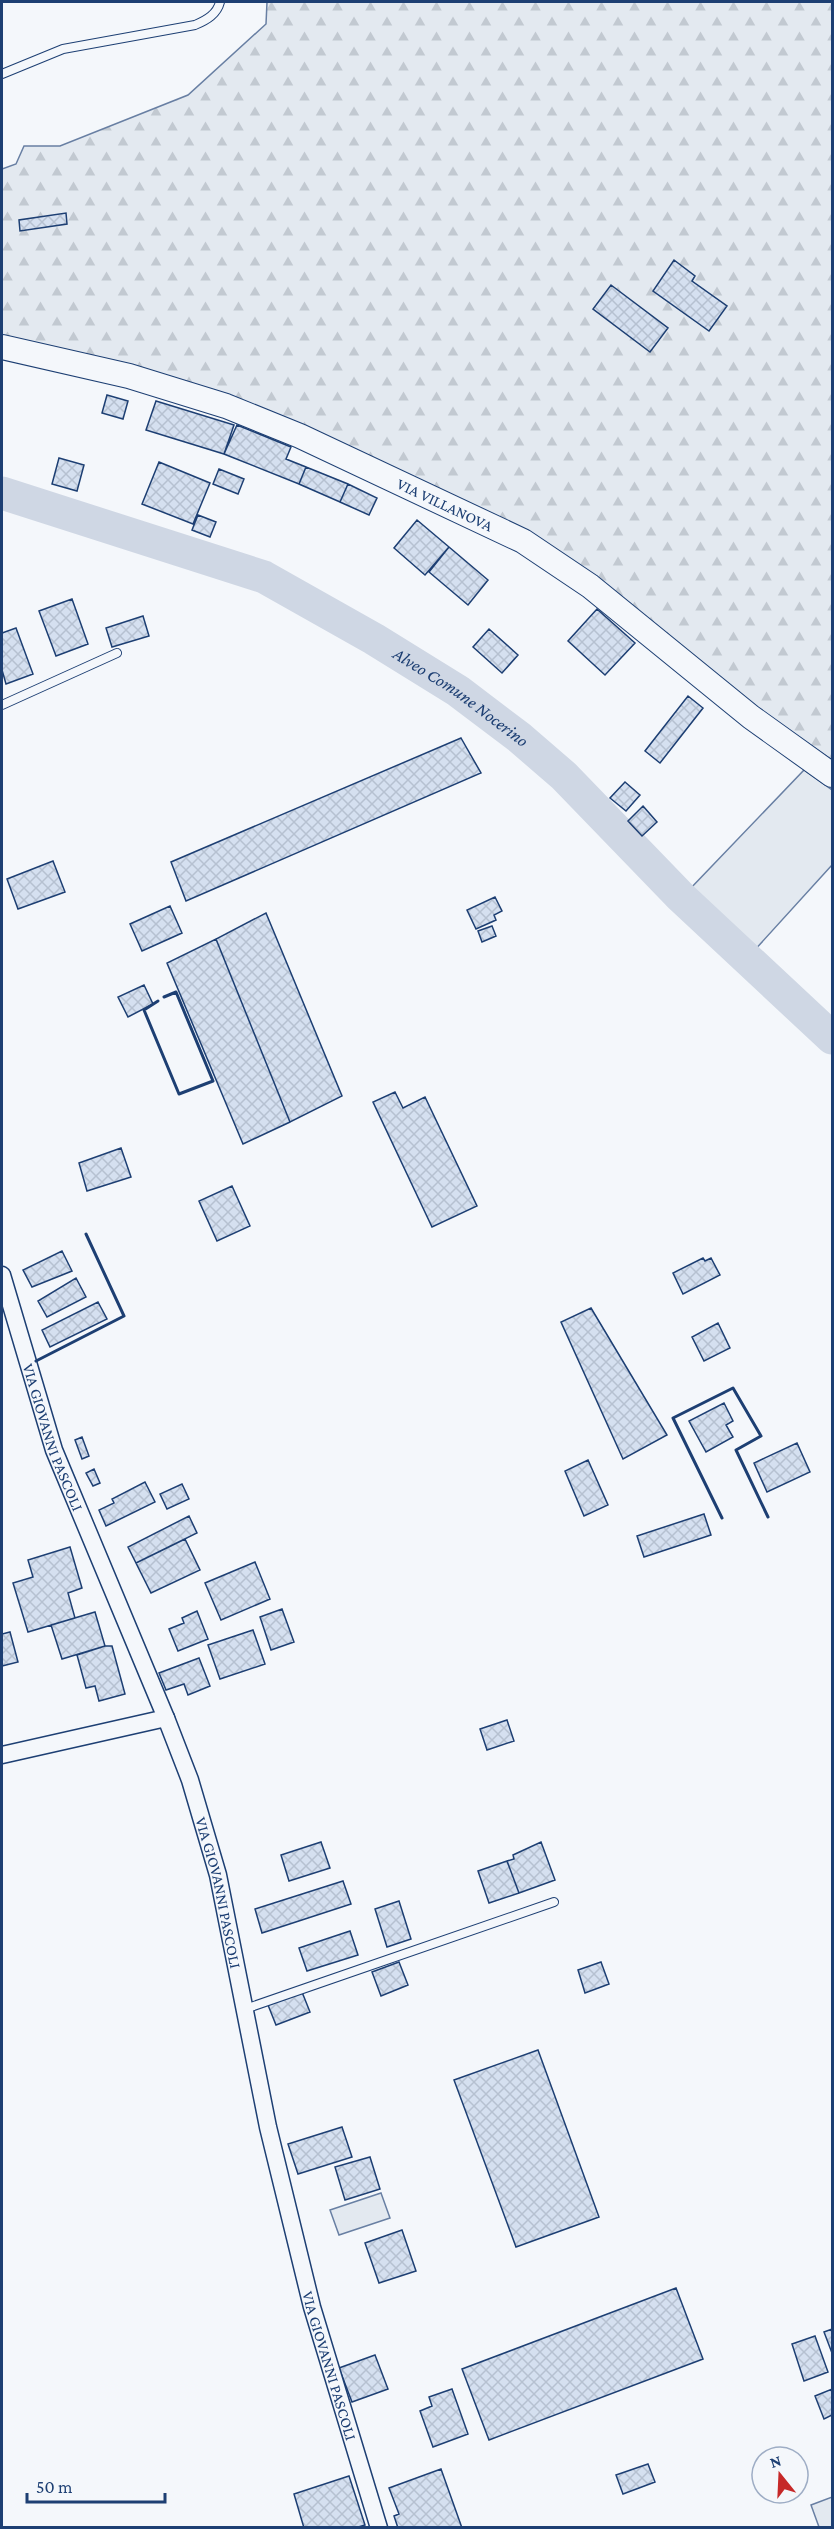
<svg xmlns="http://www.w3.org/2000/svg" width="834" height="2529" viewBox="0 0 834 2529" font-family="'Crimson Pro',serif">
<style>
.green{fill:#e3e9f0;stroke:#687fa3;stroke-width:1.5}
.forest{fill:url(#forest-firs);stroke:#687fa3;stroke-width:1.5}
.lines{fill:none;stroke-linecap:round;stroke-linejoin:round}
.river{stroke:#cfd7e4;stroke-width:33}
.building{fill:url(#building-cross-hatch);stroke:#1d3f73;stroke-width:1.5}
.service-casing{stroke:#1d3f73;stroke-width:10}
.minor-casing{stroke:#1d3f73;stroke-width:19}
.secondary-casing{stroke:#1d3f73;stroke-width:26}
.service{stroke:#f4f7fb;stroke-width:8}
.minor{stroke:#f4f7fb;stroke-width:16}
.secondary{stroke:#f4f7fb;stroke-width:24}
.wall{stroke:#1d3f73;stroke-width:3}
.labels{text-anchor:middle;dominant-baseline:central;stroke-width:4.5;stroke-linejoin:round;paint-order:stroke}
.street-label{font-size:16px;fill:#1d3f73;stroke:#f4f7fb}
.water-label{font-size:18px;font-style:italic;fill:#1d3f73;stroke:#f4f7fb}
</style>
<defs>
<pattern id="forest-firs" width="22" height="20" patternUnits="userSpaceOnUse" patternTransform="scale(1.5)"><rect width="22" height="20" fill="#e3e9f0"/><path d="M5 1l3.5 6h-7zM16 11l3.5 6h-7z" fill="#c2c9d1"/></pattern>
<pattern id="building-cross-hatch" width="8" height="8" patternUnits="userSpaceOnUse" patternTransform="scale(1.5)"><rect width="8" height="8" fill="#d5e0f0"/><path d="M0 0l8 8M0 8l8-8" fill="none" stroke="#b6c1d1"/></pattern>
</defs>
<rect width="100%" height="100%" fill="#f4f7fb"/>
<path class="green" d="M 804,770 L 832,790 L 832,865 L 752,953 L 689,890 Z
M 381,2193 L 390,2218 L 339,2235 L 330,2210 Z
M 832,2497 L 832,2527 L 819,2527 L 811,2505 Z"/>
<path class="forest" d="M 267,2 L 832,2 L 832,760 L 755,707 L 596,578 L 246,402 L 2,335 L 2,169 L 16,164 L 24,146 L 60,146 L 188,95 L 266,24 Z"/>
<g class="lines">
<path class="river" id="s1" d="M 2,493 L 264,577 L 374,639 L 458,691 L 520,738 L 564,776 L 681,897 L 832,1038"/>
</g>
<path class="building" d="M 66,213 L 67,224 L 20,231 L 19,220 Z
M 674,260 L 695,276 L 692,281 L 727,306 L 709,331 L 653,291 Z
M 611,285 L 668,328 L 650,352 L 593,309 Z
M 107,395 L 128,401 L 123,419 L 102,413 Z
M 156,401 L 234,425 L 224,454 L 146,430 Z
M 237,425 L 291,447 L 286,459 L 306,467 L 299,484 L 224,454 Z
M 59,458 L 84,465 L 77,491 L 52,484 Z
M 159,462 L 210,483 L 193,524 L 142,504 Z
M 306,467 L 348,484 L 340,502 L 299,484 Z
M 219,469 L 244,479 L 238,494 L 213,484 Z
M 348,484 L 377,498 L 369,515 L 340,502 Z
M 198,515 L 216,522 L 210,537 L 192,530 Z
M 417,520 L 449,547 L 425,575 L 394,548 Z
M 449,547 L 488,580 L 468,605 L 429,572 Z
M 72,599 L 88,644 L 56,656 L 39,611 Z
M 597,609 L 635,643 L 605,675 L 568,641 Z
M 143,616 L 149,636 L 112,647 L 106,628 Z
M 16,628 L 33,674 L 6,684 L 2,670 L 2,633 Z
M 489,629 L 518,655 L 502,673 L 473,647 Z
M 688,696 L 703,708 L 660,763 L 645,751 Z
M 461,738 L 481,773 L 186,901 L 171,862 Z
M 625,782 L 640,795 L 626,811 L 610,798 Z
M 643,806 L 657,822 L 642,836 L 628,821 Z
M 53,861 L 65,892 L 18,909 L 7,879 Z
M 495,897 L 502,911 L 494,915 L 496,920 L 476,929 L 467,910 Z
M 170,906 L 182,933 L 142,951 L 130,924 Z
M 266,913 L 342,1096 L 290,1122 L 216,939 Z
M 492,926 L 496,936 L 482,942 L 478,931 Z
M 216,939 L 290,1122 L 243,1144 L 167,963 Z
M 144,985 L 153,1004 L 128,1017 L 118,997 Z
M 395,1092 L 403,1108 L 425,1097 L 477,1206 L 432,1227 L 373,1102 Z
M 121,1148 L 131,1177 L 87,1191 L 79,1163 Z
M 232,1186 L 250,1226 L 217,1241 L 199,1201 Z
M 62,1251 L 72,1271 L 32,1287 L 23,1270 Z
M 703,1258 L 705,1261 L 711,1258 L 720,1275 L 683,1294 L 673,1273 Z
M 76,1278 L 86,1297 L 47,1317 L 38,1301 Z
M 98,1302 L 107,1319 L 50,1347 L 42,1330 Z
M 591,1308 L 667,1435 L 623,1459 L 561,1322 Z
M 718,1323 L 730,1348 L 704,1361 L 692,1337 Z
M 724,1403 L 733,1421 L 726,1425 L 733,1437 L 706,1452 L 689,1421 Z
M 82,1437 L 89,1456 L 82,1459 L 75,1440 Z
M 797,1443 L 810,1472 L 767,1492 L 754,1463 Z
M 588,1460 L 608,1505 L 584,1516 L 565,1471 Z
M 94,1469 L 100,1483 L 93,1486 L 86,1473 Z
M 145,1482 L 155,1502 L 106,1526 L 99,1510 L 114,1503 L 112,1499 Z
M 182,1484 L 189,1499 L 167,1509 L 160,1494 Z
M 704,1514 L 711,1535 L 644,1557 L 637,1536 Z
M 189,1516 L 197,1533 L 136,1563 L 128,1547 Z
M 185,1539 L 200,1570 L 151,1593 L 136,1563 Z
M 70,1547 L 82,1588 L 68,1593 L 75,1618 L 28,1632 L 13,1583 L 33,1577 L 28,1560 Z
M 255,1562 L 270,1599 L 221,1620 L 205,1583 Z
M 282,1609 L 294,1642 L 271,1650 L 260,1617 Z
M 197,1611 L 208,1639 L 178,1651 L 169,1629 L 184,1623 L 182,1618 Z
M 95,1612 L 105,1646 L 62,1659 L 51,1625 Z
M 253,1630 L 265,1664 L 220,1679 L 208,1645 Z
M 10,1632 L 18,1662 L 2,1666 L 2,1634 Z
M 105,1646 L 112,1646 L 125,1694 L 99,1701 L 95,1686 L 86,1688 L 77,1655 Z
M 199,1658 L 210,1686 L 188,1695 L 184,1684 L 166,1690 L 159,1673 Z
M 507,1720 L 514,1741 L 487,1750 L 480,1729 Z
M 321,1842 L 330,1868 L 289,1881 L 281,1855 Z
M 541,1842 L 555,1880 L 519,1893 L 507,1861 L 514,1859 L 513,1855 Z
M 507,1861 L 519,1893 L 489,1903 L 478,1871 Z
M 343,1881 L 351,1904 L 262,1933 L 255,1909 Z
M 399,1901 L 411,1939 L 387,1947 L 375,1909 Z
M 350,1931 L 358,1955 L 307,1971 L 299,1948 Z
M 399,1962 L 408,1985 L 381,1996 L 372,1972 Z
M 601,1962 L 609,1984 L 585,1993 L 578,1970 Z
M 302,1992 L 310,2012 L 276,2025 L 268,2005 Z
M 538,2050 L 599,2217 L 516,2247 L 454,2080 Z
M 342,2127 L 352,2157 L 298,2174 L 288,2144 Z
M 370,2157 L 380,2189 L 345,2200 L 335,2167 Z
M 402,2230 L 416,2271 L 379,2283 L 365,2243 Z
M 676,2288 L 703,2359 L 489,2440 L 462,2369 Z
M 832,2329 L 832,2353 L 824,2332 Z
M 815,2336 L 828,2372 L 804,2381 L 792,2344 Z
M 375,2355 L 388,2389 L 352,2402 L 339,2368 Z
M 452,2389 L 468,2434 L 433,2447 L 420,2411 L 432,2406 L 429,2397 Z
M 832,2389 L 832,2415 L 824,2419 L 815,2396 Z
M 648,2464 L 655,2482 L 623,2494 L 616,2475 Z
M 441,2469 L 462,2528 L 398,2528 L 394,2516 L 399,2514 L 389,2488 Z
M 349,2476 L 365,2525 L 355,2528 L 304,2528 L 294,2494 Z"/>
<g class="lines">
<g class="service-casing">
<path id="service" d="M 2,74 L 63,49 L 195,25 C 207,20 217,14 220,2
M 2,705 L 117,653
M 245,2009 L 554,1902"/>
</g>
<g class="minor-casing">
<g id="minor">
<path id="s2" d="M 2,1275 L 54,1450 L 166,1718 L 190,1780 L 218,1875 L 268,2127 L 312,2307 L 379,2528"/>
<path d="M 2,1755 L 166,1718"/>
</g>
</g>
<g class="secondary-casing">
<g id="secondary">
<path id="s3" d="M 2,347 L 129,376 L 226,406 L 300,436 L 523,541 L 590,586 L 751,717 L 832,775"/>
</g>
</g>
<use href="#service" class="service"/>
<use href="#minor" class="minor"/>
<use href="#secondary" class="secondary"/>
<path class="wall" d="M 158,1001 L 144,1010 L 179,1094 L 213,1081 L 176,992 L 164,997
M 36,1361 L 124,1316 L 86,1234
M 722,1518 L 673,1418 L 733,1388 L 761,1436 L 736,1450 L 768,1517"/>
</g>
<g class="labels">
<g class="street-label">
<text stroke="none"><textPath href="#s3" startOffset="472">VIA VILLANOVA</textPath></text>
<text stroke="none"><textPath href="#s2" startOffset="170">VIA GIOVANNI PASCOLI</textPath></text>
<text stroke="none"><textPath href="#s2" startOffset="656">VIA GIOVANNI PASCOLI</textPath></text>
<text stroke="none"><textPath href="#s2" startOffset="1142">VIA GIOVANNI PASCOLI</textPath></text>
</g>
<g class="water-label">
<text stroke="none"><textPath href="#s1" startOffset="506">Alveo Comune Nocerino</textPath></text>
</g>
</g>
<rect width="834" height="2529" fill="none" stroke="#1d3f73" stroke-width="6"/>
<g transform="translate(780 2475) rotate(342)"><circle r="28" fill="#f4f7fb" stroke="#9eadc5" stroke-width="1.5"/>
<path d="M0-4.5L10 22L0 15L-10 22Z" fill="#c62828"/>
<text y="-9" font-size="16" font-weight="bold" text-anchor="middle" fill="#1d3f73">N</text>
</g>
<path d="M27 2493v9h138v-9" fill="none" stroke="#1d3f73" stroke-width="3"/>
<text x="36" y="2493" font-size="18" fill="#1d3f73" stroke="#f4f7fb" stroke-width="4.5" paint-order="stroke">50 m</text>
</svg>
